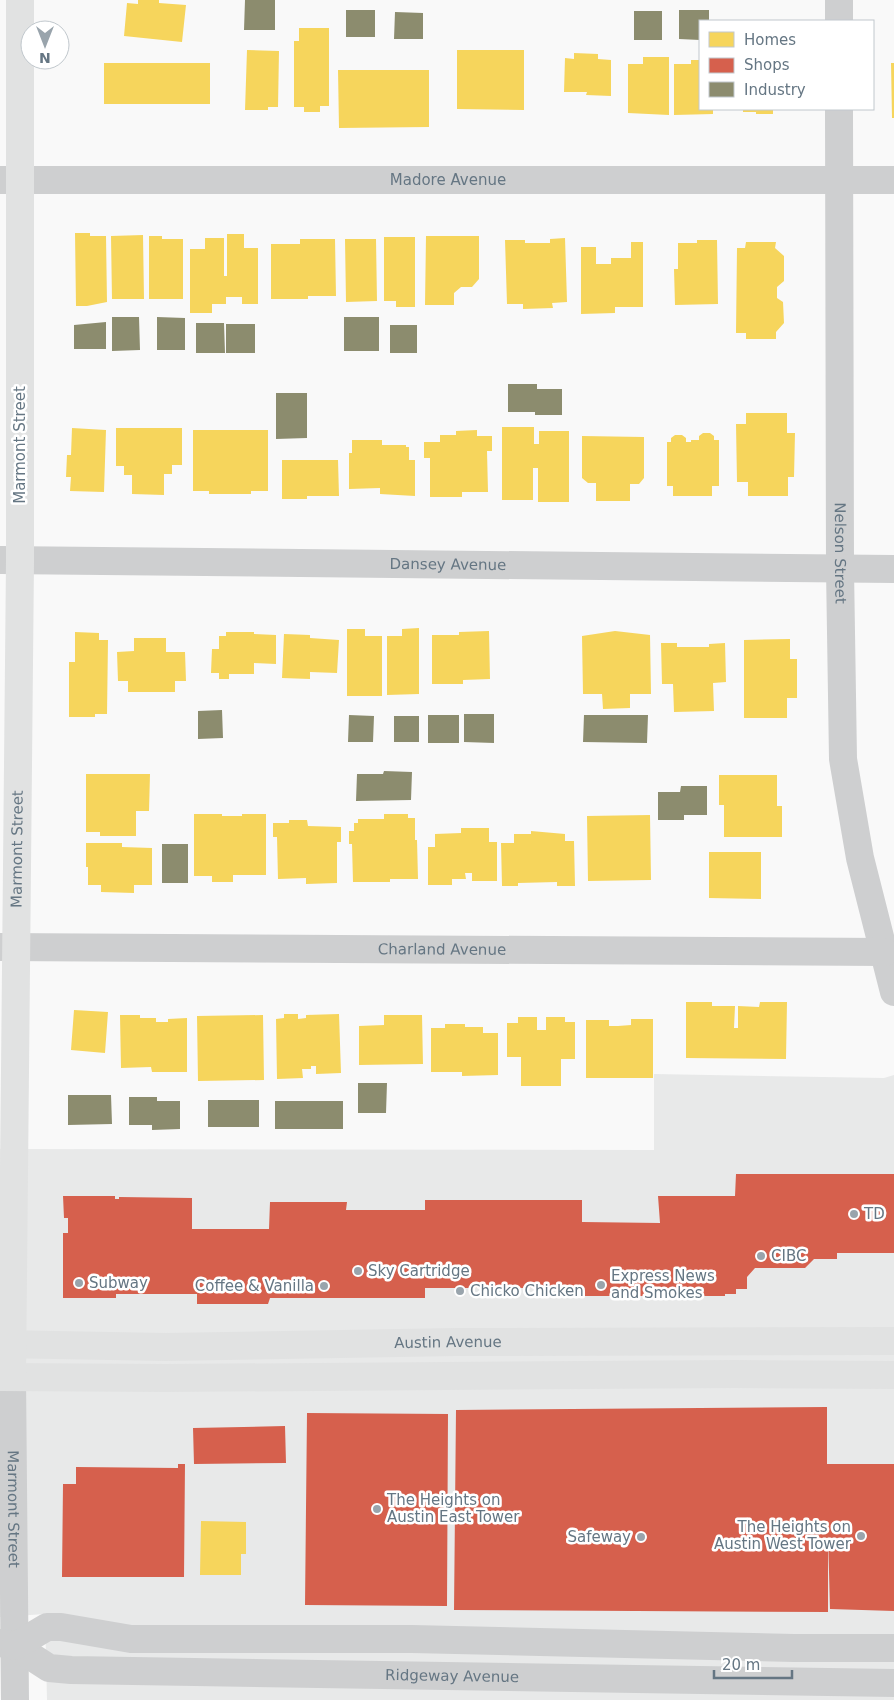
<svg xmlns="http://www.w3.org/2000/svg" width="894" height="1700" viewBox="0 0 894 1700" font-family="'DejaVu Sans',sans-serif">
<style>
.built{fill:#e8e9e9}
.homes{fill:#f6d55c}
.shops{fill:#d6604d}
.industry{fill:#8c8c6e}
.lines{fill:none;stroke-linecap:round;stroke-linejoin:round}
.minor{stroke:#cecfd0;stroke-width:28}
.major{stroke:#e1e2e2;stroke-width:28}
.poi-dot{fill:#99a4ac;stroke:#fff;stroke-width:2}
.labels{text-anchor:middle;dominant-baseline:central;stroke-width:5;stroke-linejoin:round;paint-order:stroke}
.street-label{font-size:15px;fill:#657683;stroke:#fff}
.poi-label{font-size:15px;fill:#657683;stroke:#fff;text-anchor:start}
</style>
<rect width="100%" height="100%" fill="#f9f9f9"/>
<path class="built" d="M 654,1074 L 884,1078 L 894,1075 L 894,1700 L 47,1700 L 45,1614 L 0,1617 L 0,1149 L 654,1150 Z"/>
<path class="homes" d="M 138,0 L 159,0 L 159,3 L 186,5 L 182,42 L 124,36 L 127,3 L 138,4 Z
M 299,28 L 329,28 L 329,106 L 320,106 L 320,112 L 304,112 L 304,107 L 294,107 L 294,41 L 299,41 Z
M 247,50 L 279,51 L 278,107 L 268,107 L 268,110 L 245,110 Z
M 457,50 L 524,50 L 524,110 L 457,109 Z
M 574,53 L 598,54 L 598,59 L 611,60 L 611,96 L 586,95 L 587,92 L 564,92 L 565,58 L 574,59 Z
M 643,57 L 669,57 L 669,115 L 628,113 L 628,64 L 643,64 Z
M 691,60 L 700,60 L 700,109 L 713,109 L 713,114 L 674,115 L 674,64 L 691,64 Z
M 104,63 L 210,63 L 210,104 L 104,104 Z
M 891,63 L 894,63 L 894,118 L 892,118 Z
M 338,70 L 429,70 L 429,127 L 339,128 Z
M 743,109 L 773,109 L 773,114 L 756,114 L 756,112 L 743,112 Z
M 75,233 L 90,233 L 90,236 L 106,236 L 107,302 L 87,306 L 76,306 Z
M 227,234 L 244,234 L 244,248 L 258,248 L 258,304 L 242,304 L 242,297 L 226,297 L 226,304 L 212,304 L 212,313 L 190,313 L 190,249 L 205,249 L 205,238 L 224,238 L 224,276 L 227,276 Z
M 143,235 L 144,299 L 112,299 L 111,236 Z
M 149,236 L 162,236 L 162,239 L 183,239 L 183,299 L 149,299 Z
M 426,236 L 479,236 L 479,279 L 472,287 L 461,287 L 454,293 L 454,305 L 425,305 Z
M 384,237 L 415,237 L 415,307 L 396,307 L 396,301 L 384,301 Z
M 565,238 L 567,302 L 552,303 L 553,308 L 523,309 L 523,304 L 507,304 L 505,240 L 525,240 L 525,243 L 550,243 L 550,239 Z
M 300,239 L 335,239 L 336,296 L 308,296 L 308,299 L 271,299 L 271,244 L 300,244 Z
M 345,239 L 376,239 L 377,301 L 346,302 Z
M 697,240 L 717,240 L 718,304 L 675,305 L 674,269 L 678,269 L 678,243 L 697,243 Z
M 631,242 L 643,242 L 643,307 L 615,307 L 615,313 L 581,314 L 581,247 L 596,247 L 596,264 L 611,264 L 611,258 L 631,258 Z
M 746,242 L 776,242 L 775,248 L 784,256 L 784,281 L 777,287 L 777,298 L 783,302 L 784,323 L 776,332 L 776,339 L 746,339 L 746,333 L 736,333 L 737,248 L 745,248 Z
M 746,413 L 787,413 L 787,433 L 795,433 L 794,477 L 788,477 L 788,496 L 748,496 L 748,482 L 737,482 L 736,424 L 746,424 Z
M 502,427 L 534,427 L 534,444 L 539,444 L 539,431 L 569,431 L 569,502 L 538,502 L 538,468 L 533,468 L 533,500 L 502,500 Z
M 72,428 L 106,430 L 104,492 L 70,491 L 71,477 L 66,477 L 67,455 L 71,455 Z
M 116,428 L 182,428 L 182,465 L 172,465 L 172,474 L 164,474 L 164,495 L 132,494 L 132,475 L 124,475 L 124,466 L 116,466 Z
M 193,430 L 268,430 L 268,491 L 251,491 L 251,494 L 209,494 L 209,491 L 193,491 Z
M 477,430 L 477,436 L 492,436 L 492,451 L 487,451 L 488,492 L 462,492 L 462,497 L 430,497 L 430,458 L 424,458 L 424,442 L 440,442 L 440,435 L 456,435 L 456,431 Z
M 703,433 L 710,433 L 714,436 L 714,440 L 719,440 L 719,486 L 712,486 L 712,496 L 673,496 L 673,486 L 667,486 L 667,442 L 671,442 L 671,438 L 675,435 L 682,435 L 686,438 L 686,442 L 691,442 L 691,440 L 699,440 L 699,436 Z
M 582,436 L 644,437 L 644,478 L 639,484 L 630,484 L 630,501 L 596,501 L 596,483 L 588,483 L 582,478 Z
M 352,440 L 382,440 L 382,445 L 406,445 L 406,447 L 409,447 L 409,460 L 415,460 L 415,496 L 380,494 L 380,488 L 349,489 L 349,453 L 352,453 Z
M 282,460 L 338,460 L 339,496 L 307,496 L 307,499 L 282,499 Z
M 419,628 L 419,694 L 387,695 L 387,636 L 402,636 L 402,629 Z
M 347,629 L 365,629 L 365,636 L 382,636 L 382,696 L 347,696 Z
M 489,631 L 490,679 L 463,680 L 463,684 L 432,684 L 432,635 L 459,635 L 459,632 Z
M 615,631 L 650,635 L 651,694 L 630,694 L 630,708 L 603,709 L 602,694 L 583,694 L 582,636 Z
M 75,632 L 99,633 L 99,640 L 108,640 L 107,714 L 95,714 L 95,717 L 69,717 L 69,662 L 75,662 Z
M 226,632 L 254,632 L 254,634 L 276,635 L 276,664 L 254,663 L 254,674 L 229,674 L 229,679 L 219,679 L 219,673 L 211,673 L 212,649 L 219,649 L 219,636 L 226,636 Z
M 284,634 L 310,635 L 310,638 L 339,640 L 337,673 L 310,672 L 310,679 L 282,678 Z
M 134,638 L 166,638 L 166,652 L 185,652 L 186,681 L 175,681 L 175,692 L 128,692 L 128,681 L 118,681 L 117,652 L 134,651 Z
M 790,639 L 790,659 L 797,659 L 797,698 L 787,698 L 787,718 L 744,718 L 744,640 Z
M 661,643 L 677,643 L 677,647 L 709,647 L 709,644 L 725,643 L 726,682 L 713,683 L 714,711 L 674,712 L 673,684 L 662,684 Z
M 86,774 L 150,774 L 149,811 L 136,811 L 136,836 L 100,836 L 100,832 L 86,832 Z
M 719,775 L 777,775 L 777,806 L 782,806 L 782,837 L 724,837 L 724,805 L 719,805 Z
M 194,814 L 222,814 L 222,816 L 242,816 L 242,814 L 266,814 L 266,875 L 233,875 L 233,882 L 212,882 L 212,876 L 194,876 Z
M 384,814 L 408,814 L 408,818 L 415,818 L 415,840 L 417,840 L 418,879 L 390,879 L 390,882 L 353,882 L 352,844 L 349,844 L 349,831 L 354,831 L 354,823 L 358,823 L 358,819 L 384,819 Z
M 650,815 L 651,880 L 588,881 L 587,816 Z
M 289,820 L 307,820 L 308,826 L 341,827 L 341,842 L 337,842 L 337,883 L 306,884 L 306,878 L 278,879 L 277,837 L 273,837 L 273,823 L 289,823 Z
M 461,828 L 489,828 L 489,842 L 497,842 L 497,881 L 472,881 L 472,873 L 465,873 L 466,879 L 452,879 L 452,885 L 428,885 L 428,847 L 435,847 L 435,834 L 461,833 Z
M 531,831 L 565,834 L 565,841 L 574,841 L 575,886 L 557,886 L 557,882 L 518,883 L 518,886 L 502,886 L 501,843 L 514,843 L 514,834 L 531,834 Z
M 86,843 L 122,843 L 122,847 L 152,848 L 152,885 L 134,885 L 134,893 L 101,892 L 101,885 L 88,885 L 88,867 L 86,867 Z
M 709,852 L 761,852 L 761,899 L 709,898 Z
M 686,1002 L 712,1002 L 712,1006 L 735,1006 L 734,1028 L 738,1028 L 738,1006 L 759,1007 L 760,1002 L 787,1002 L 786,1059 L 686,1058 Z
M 74,1010 L 108,1012 L 105,1053 L 71,1050 Z
M 284,1014 L 298,1014 L 298,1019 L 306,1018 L 306,1015 L 339,1014 L 341,1073 L 316,1074 L 316,1066 L 311,1066 L 311,1069 L 302,1069 L 303,1078 L 277,1079 L 276,1019 L 284,1018 Z
M 120,1015 L 140,1015 L 140,1018 L 156,1018 L 156,1022 L 168,1022 L 168,1019 L 187,1018 L 187,1072 L 152,1072 L 151,1067 L 121,1068 Z
M 263,1015 L 264,1080 L 198,1081 L 197,1016 Z
M 384,1015 L 422,1015 L 423,1064 L 359,1065 L 359,1026 L 384,1025 Z
M 518,1017 L 537,1017 L 537,1030 L 546,1030 L 546,1017 L 565,1017 L 565,1022 L 575,1022 L 575,1059 L 561,1059 L 561,1086 L 521,1086 L 521,1057 L 507,1057 L 507,1023 L 518,1023 Z
M 631,1019 L 653,1019 L 653,1078 L 586,1078 L 586,1020 L 609,1020 L 609,1026 L 618,1026 L 631,1025 Z
M 445,1024 L 465,1024 L 465,1027 L 483,1027 L 483,1033 L 498,1033 L 498,1075 L 462,1076 L 462,1072 L 431,1072 L 431,1028 L 445,1028 Z
M 201,1521 L 246,1522 L 246,1554 L 241,1554 L 241,1575 L 200,1575 Z"/>
<path class="shops" d="M 736,1174 L 894,1174 L 894,1253 L 837,1253 L 837,1259 L 814,1259 L 805,1268 L 755,1268 L 747,1277 L 747,1289 L 736,1289 L 736,1294 L 725,1294 L 725,1296 L 582,1296 L 582,1288 L 425,1288 L 425,1298 L 270,1298 L 268,1304 L 197,1304 L 197,1294 L 116,1294 L 116,1298 L 63,1298 L 63,1233 L 68,1233 L 68,1218 L 64,1218 L 63,1196 L 115,1196 L 115,1199 L 119,1199 L 119,1197 L 192,1198 L 192,1229 L 269,1229 L 270,1202 L 347,1202 L 346,1210 L 425,1210 L 425,1200 L 582,1200 L 582,1222 L 660,1223 L 658,1196 L 735,1196 Z
M 827,1407 L 827,1464 L 894,1464 L 894,1611 L 830,1609 L 828,1535 L 828,1612 L 454,1610 L 456,1410 Z
M 307,1413 L 448,1414 L 447,1606 L 305,1605 Z
M 285,1426 L 286,1463 L 194,1464 L 193,1428 Z
M 178,1464 L 185,1464 L 184,1577 L 62,1577 L 63,1484 L 76,1484 L 76,1467 L 178,1468 Z"/>
<path class="industry" d="M 245,0 L 275,0 L 275,30 L 244,30 Z
M 346,10 L 375,10 L 375,37 L 346,37 Z
M 679,10 L 709,10 L 709,21 L 700,21 L 700,40 L 679,39 Z
M 634,11 L 662,11 L 662,40 L 634,40 Z
M 395,12 L 423,13 L 423,39 L 394,39 Z
M 112,317 L 139,317 L 140,350 L 112,351 Z
M 157,317 L 185,318 L 185,350 L 157,350 Z
M 344,317 L 379,317 L 379,351 L 344,351 Z
M 106,322 L 106,349 L 74,349 L 74,325 Z
M 196,323 L 224,323 L 225,353 L 196,353 Z
M 226,324 L 255,324 L 255,353 L 226,353 Z
M 390,325 L 417,325 L 417,353 L 390,353 Z
M 508,384 L 537,384 L 537,389 L 562,389 L 562,415 L 535,415 L 535,412 L 508,412 Z
M 276,393 L 307,393 L 307,438 L 276,439 Z
M 222,710 L 223,738 L 198,739 L 198,711 Z
M 464,714 L 494,714 L 494,743 L 464,742 Z
M 349,715 L 374,716 L 373,742 L 348,742 Z
M 428,715 L 459,715 L 459,743 L 428,743 Z
M 584,715 L 648,715 L 647,743 L 583,742 Z
M 394,716 L 419,716 L 419,742 L 394,742 Z
M 384,771 L 412,772 L 411,800 L 356,801 L 357,774 L 383,774 Z
M 681,786 L 707,786 L 707,815 L 684,815 L 684,820 L 658,820 L 658,792 L 680,792 Z
M 162,844 L 188,844 L 188,883 L 162,883 Z
M 358,1083 L 387,1083 L 386,1113 L 358,1113 Z
M 68,1095 L 111,1095 L 112,1124 L 68,1125 Z
M 129,1097 L 157,1097 L 157,1101 L 180,1101 L 180,1129 L 152,1130 L 152,1125 L 129,1125 Z
M 208,1100 L 259,1100 L 259,1127 L 208,1127 Z
M 275,1101 L 343,1101 L 343,1129 L 275,1129 Z"/>
<g class="lines">
<g class="minor">
<path d="M 839,0 L 839,21"/>
<path id="s1" d="M 839,109 L 840,569 L 843,759 L 860,858 L 894,992"/>
<path id="s2" d="M 0,180 L 894,180"/>
<path id="s3" d="M 0,560 L 894,569"/>
<path id="s4" d="M 0,947 L 885,952"/>
<path id="s5" d="M 12,1377 L 15,1700"/>
<path id="s6" d="M 0,1643 L 15,1646 L 49,1668 L 71,1670 L 894,1683"/>
<path d="M 15,1646 L 47,1627 L 61,1627 L 131,1639 L 412,1639 L 794,1648 L 894,1648"/>
</g>
<g class="major">
<path id="s7" d="M 0,1344 L 166,1347 L 457,1342 L 894,1341"/>
<path d="M 0,1377 L 166,1378 L 735,1374 L 894,1375"/>
<path id="s8" d="M 12,1377 L 20,561 L 20,0"/>
</g>
</g>
<g class="poi-dot">
<circle cx="854" cy="1214" r="5"/>
<circle cx="761" cy="1256" r="5"/>
<circle cx="358" cy="1271" r="5"/>
<circle cx="79" cy="1283" r="5"/>
<circle cx="601" cy="1285" r="5"/>
<circle cx="324" cy="1286" r="5"/>
<circle cx="460" cy="1291" r="5"/>
<circle cx="377" cy="1509" r="5"/>
<circle cx="861" cy="1536" r="5"/>
<circle cx="641" cy="1537" r="5"/>
</g>
<g class="labels">
<g class="street-label">
<text stroke="none"><textPath href="#s2" startOffset="448">Madore Avenue</textPath></text>
<text transform="translate(20 445) rotate(-90)">Marmont Street</text>
<text stroke="none"><textPath href="#s1" startOffset="444">Nelson Street</textPath></text>
<text stroke="none"><textPath href="#s3" startOffset="448">Dansey Avenue</textPath></text>
<text stroke="none"><textPath href="#s8" startOffset="528">Marmont Street</textPath></text>
<text stroke="none"><textPath href="#s4" startOffset="442">Charland Avenue</textPath></text>
<text stroke="none"><textPath href="#s7" startOffset="448">Austin Avenue</textPath></text>
<text stroke="none"><textPath href="#s5" startOffset="132">Marmont Street</textPath></text>
<text stroke="none"><textPath href="#s6" startOffset="459">Ridgeway Avenue</textPath></text>
</g>
<g class="poi-label">
<text x="864" y="1214">TD</text>
<text x="771" y="1256">CIBC</text>
<text x="368" y="1271">Sky Cartridge</text>
<text x="611" y="1276">Express News<tspan x="611" dy="17">and Smokes</tspan></text>
<text x="89" y="1283">Subway</text>
<text x="314" y="1286" text-anchor="end">Coffee &amp; Vanilla</text>
<text x="470" y="1291">Chicko Chicken</text>
<text x="387" y="1500">The Heights on<tspan x="387" dy="17">Austin East Tower</tspan></text>
<text x="851" y="1527" text-anchor="end">The Heights on<tspan x="851" dy="17">Austin West Tower</tspan></text>
<text x="631" y="1537" text-anchor="end">Safeway</text>
</g>
</g>
<rect x="699" y="20" width="175" height="90" fill="#ffffff" stroke="#c1c8cd"/>
<rect x="709" y="32" width="25" height="15" fill="#f6d55c" stroke="#c1c8cd"/>
<text x="744" y="45" font-size="15" fill="#657683">Homes</text>
<rect x="709" y="58" width="25" height="15" fill="#d6604d" stroke="#c1c8cd"/>
<text x="744" y="70" font-size="15" fill="#657683">Shops</text>
<rect x="709" y="82" width="25" height="15" fill="#8c8c6e" stroke="#c1c8cd"/>
<text x="744" y="95" font-size="15" fill="#657683">Industry</text>
<g transform="translate(45 45) rotate(180)"><circle r="24" fill="#ffffff" stroke="#c1c8cd"/>
<path d="M0-4L9 19L0 12L-9 19Z" fill="#99a4ac"/>
<text y="-8" font-size="14" font-weight="bold" text-anchor="middle" fill="#657683">N</text>
</g>
<path d="M714 1670v8h78v-8" fill="none" stroke="#657683" stroke-width="2.5"/>
<text x="722" y="1670" font-size="15" fill="#657683" stroke="#ffffff" stroke-width="4" paint-order="stroke">20 m</text>
</svg>
